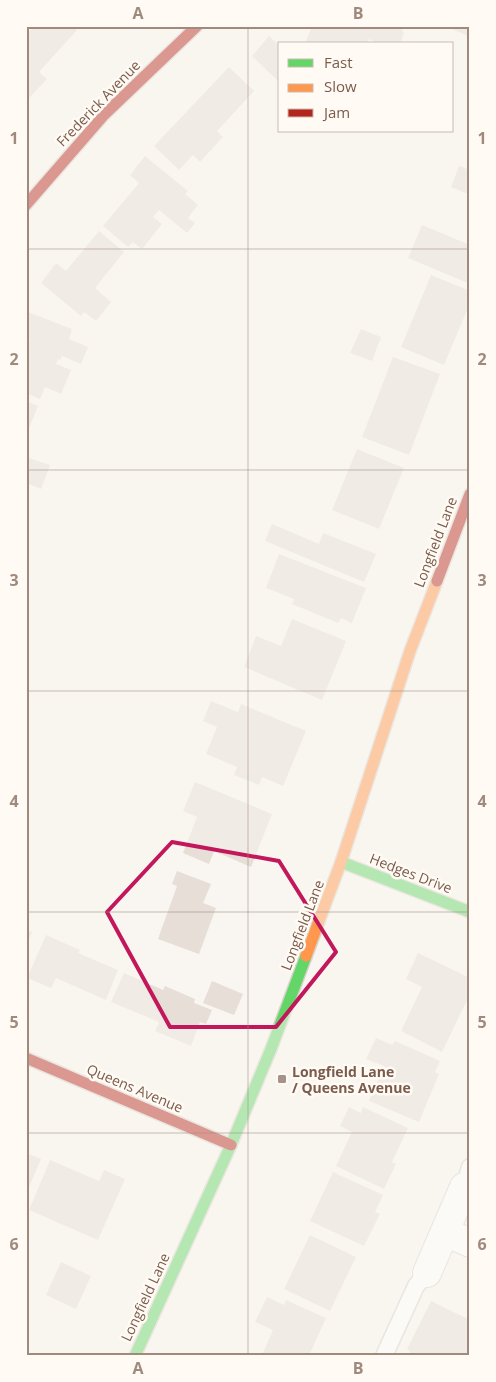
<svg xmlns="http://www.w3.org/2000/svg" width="496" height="1382" viewBox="0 0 496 1382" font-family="'Open Sans',sans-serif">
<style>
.building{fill:#e6ded7}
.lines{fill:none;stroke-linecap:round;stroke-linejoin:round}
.lane-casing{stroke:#d7d1cb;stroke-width:19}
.street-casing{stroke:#d7d1cb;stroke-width:30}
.fast-casing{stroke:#d9d2cb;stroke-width:14}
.slow-casing{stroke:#d9d2cb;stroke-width:14}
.jam-casing{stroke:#d9d2cb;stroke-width:14}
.lane{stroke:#fefefd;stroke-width:16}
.street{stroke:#fefefd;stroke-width:28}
.fast{stroke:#63d668;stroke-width:11}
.slow{stroke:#ff974d;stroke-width:11}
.jam{stroke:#b3261e;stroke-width:11}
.marked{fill:none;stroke:#c2185b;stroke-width:4;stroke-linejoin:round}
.grid{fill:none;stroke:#9f8a7d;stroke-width:1;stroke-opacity:0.55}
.poi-dot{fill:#a69286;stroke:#fffaf3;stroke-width:2}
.labels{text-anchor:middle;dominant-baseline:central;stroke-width:5;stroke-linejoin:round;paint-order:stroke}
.street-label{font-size:14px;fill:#7a5c4d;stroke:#fffaf3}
.poi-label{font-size:14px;font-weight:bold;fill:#7a5c4d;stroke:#fffaf3;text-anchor:start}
.neatline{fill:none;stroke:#9f8a7d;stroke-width:2}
.grid-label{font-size:16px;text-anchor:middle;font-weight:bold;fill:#9f8a7d}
</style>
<rect width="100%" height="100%" fill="#f9f5f0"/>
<path class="building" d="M 34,26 L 73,26 L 77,30 L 39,72 L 47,79 L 26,101 L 26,35 Z
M 312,26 L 400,26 L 404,33 L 400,44 L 379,44 L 369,39 L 367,44 L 305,44 Z
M 453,26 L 470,26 L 470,37 L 452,29 Z
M 269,36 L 280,46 L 280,77 L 277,80 L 252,56 Z
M 229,67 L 254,91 L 217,131 L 223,137 L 200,162 L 193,155 L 179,170 L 154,146 Z
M 145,156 L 188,191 L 185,194 L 198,205 L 188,218 L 195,223 L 187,233 L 159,210 L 153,217 L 162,224 L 142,249 L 133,242 L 128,247 L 103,226 L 139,183 L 130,175 Z
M 459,166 L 470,170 L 470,195 L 451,187 Z
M 422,225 L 470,245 L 470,284 L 408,258 Z
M 99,231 L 124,252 L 95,288 L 111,302 L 96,321 L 84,312 L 81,316 L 41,283 L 56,263 L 66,271 Z
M 431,275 L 470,291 L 470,303 L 444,365 L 401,347 Z
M 28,312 L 72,329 L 69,339 L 88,347 L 81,364 L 62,356 L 60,360 L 58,359 L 56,364 L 71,370 L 61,394 L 45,387 L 40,399 L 26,393 L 26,349 L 30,339 L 26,338 L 26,317 Z
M 361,329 L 381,337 L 372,361 L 350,353 Z
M 393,357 L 440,374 L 409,455 L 362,437 Z
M 26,401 L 38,406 L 26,436 Z
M 357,449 L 404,468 L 379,529 L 332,510 Z
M 26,457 L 50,465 L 41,489 L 26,483 Z
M 272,524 L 319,544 L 323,533 L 376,554 L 364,582 L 265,541 Z
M 279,554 L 366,588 L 352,623 L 341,618 L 338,623 L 292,604 L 294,599 L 266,588 Z
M 292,619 L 346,641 L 322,700 L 244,667 L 256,636 L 281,646 Z
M 211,701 L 238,712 L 241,704 L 306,731 L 283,786 L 262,777 L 259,785 L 234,775 L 237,767 L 206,754 L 217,727 L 203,721 Z
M 195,782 L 272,814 L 251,867 L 214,851 L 209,864 L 183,853 L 197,817 L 183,811 Z
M 177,871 L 211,884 L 203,903 L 216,908 L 199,954 L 158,939 L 177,886 L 172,884 Z
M 26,929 L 32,932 L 26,946 Z
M 46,935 L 80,950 L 78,953 L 118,970 L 106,1000 L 56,978 L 51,988 L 27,978 Z
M 418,953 L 470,978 L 470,994 L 442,1052 L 401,1031 L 422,987 L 406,979 Z
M 124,973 L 163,990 L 165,986 L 195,999 L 194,1003 L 212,1010 L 206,1024 L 200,1022 L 191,1046 L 155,1031 L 159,1022 L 111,1002 Z
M 212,981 L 243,994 L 234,1015 L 203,1003 Z
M 376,1038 L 392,1045 L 395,1041 L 440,1061 L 435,1072 L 439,1074 L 419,1122 L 369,1101 L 384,1066 L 366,1059 Z
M 349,1107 L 361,1113 L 363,1107 L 408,1128 L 392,1162 L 396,1164 L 384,1189 L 336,1166 L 352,1132 L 340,1126 Z
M 26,1153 L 41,1159 L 26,1194 Z
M 50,1160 L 99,1181 L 104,1170 L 125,1179 L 98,1240 L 29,1210 Z
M 333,1172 L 383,1195 L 375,1212 L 380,1214 L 364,1246 L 310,1221 Z
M 310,1235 L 356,1257 L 330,1311 L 284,1289 Z
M 61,1262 L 91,1276 L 76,1309 L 46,1295 Z
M 267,1297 L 284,1305 L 286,1300 L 326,1318 L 309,1356 L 264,1356 L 262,1355 L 273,1330 L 255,1322 Z
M 431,1301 L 470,1320 L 470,1356 L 408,1356 L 410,1351 L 407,1349 Z"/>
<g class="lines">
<g class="lane-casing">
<path id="lane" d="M 464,1187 L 470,1167
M 384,1356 L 416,1286 L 427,1273"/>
</g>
<g class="street-casing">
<path id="street" d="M 445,1232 L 470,1243
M 427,1273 L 464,1187"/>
</g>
<g class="fast-casing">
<path id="fast" d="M 341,862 L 470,912
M 135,1356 L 231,1145 L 271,1049 L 306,956"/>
</g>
<g class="slow-casing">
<path id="slow" d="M 306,956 L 341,862 L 410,651 L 437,581"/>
</g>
<g class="jam-casing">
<path id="jam" d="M 26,205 L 104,115 L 197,26
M 437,581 L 470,494
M 26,1058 L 231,1145"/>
</g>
<use href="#lane" class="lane"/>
<use href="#street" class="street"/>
<use href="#fast" class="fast"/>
<use href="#slow" class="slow"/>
<use href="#jam" class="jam"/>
</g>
<path d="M0 0H496V1382H0ZM 172,842 L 279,861 L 336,952 L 276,1027 L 170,1027 L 107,912 Z" fill="#f9f5f0" fill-opacity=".55" fill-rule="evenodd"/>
<path class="marked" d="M 172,842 L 279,861 L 336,952 L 276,1027 L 170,1027 L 107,912 Z"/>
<path class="grid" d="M 248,26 L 248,1356M 26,249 L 470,249M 26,470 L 470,470M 26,691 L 470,691M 26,912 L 470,912M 26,1133 L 470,1133"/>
<rect class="poi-dot" x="277" y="1074" width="10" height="10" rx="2.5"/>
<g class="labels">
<g class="street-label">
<text transform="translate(98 103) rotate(-46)">Frederick Avenue</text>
<text transform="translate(435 542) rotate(-69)">Longfield Lane</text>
<text transform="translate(411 873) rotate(21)">Hedges Drive</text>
<text transform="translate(302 925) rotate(-69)">Longfield Lane</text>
<text transform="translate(135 1088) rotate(23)">Queens Avenue</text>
<text transform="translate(145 1297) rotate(-65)">Longfield Lane</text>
</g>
<g class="poi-label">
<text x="292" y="1071">Longfield Lane<tspan x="292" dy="16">/ Queens Avenue</tspan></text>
</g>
</g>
<rect width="496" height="1382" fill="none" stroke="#fffaf3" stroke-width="55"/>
<rect x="278" y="42" width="175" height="90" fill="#fffaf3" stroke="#cabbb1"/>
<rect x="288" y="59" width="25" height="8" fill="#63d668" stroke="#cabbb1"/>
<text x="324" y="68" font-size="15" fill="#7a5c4d">Fast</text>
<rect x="288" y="84" width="25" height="8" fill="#ff974d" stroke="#cabbb1"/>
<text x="324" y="92" font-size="15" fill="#7a5c4d">Slow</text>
<rect x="288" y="109" width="25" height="8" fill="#b3261e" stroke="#cabbb1"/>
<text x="324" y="118" font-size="15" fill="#7a5c4d">Jam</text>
<rect x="28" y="28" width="440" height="1326" class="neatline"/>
<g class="grid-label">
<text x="138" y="19">A</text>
<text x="358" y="19">B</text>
<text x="14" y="144">1</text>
<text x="482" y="144">1</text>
<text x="14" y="365">2</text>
<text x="482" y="365">2</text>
<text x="14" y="586">3</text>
<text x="482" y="586">3</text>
<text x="14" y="807">4</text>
<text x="482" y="807">4</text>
<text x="14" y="1028">5</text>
<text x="482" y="1028">5</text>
<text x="14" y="1250">6</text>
<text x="482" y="1250">6</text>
<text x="138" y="1374">A</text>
<text x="358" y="1374">B</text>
</g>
</svg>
